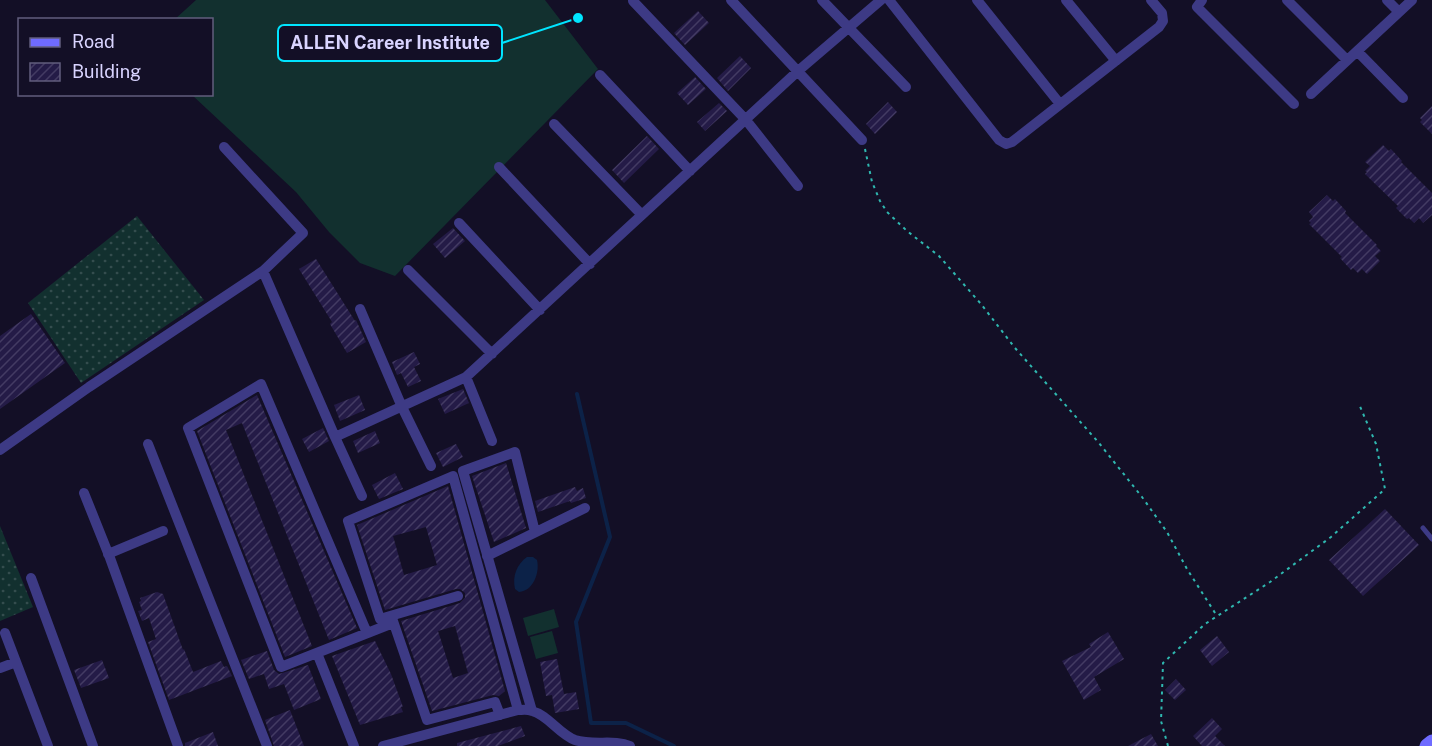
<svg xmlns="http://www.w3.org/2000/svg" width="1432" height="746" viewBox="0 0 1432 746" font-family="'Public Sans',sans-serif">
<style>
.grass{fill:url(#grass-dots)}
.pitch{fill:#12302f}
.water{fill:#0c2248}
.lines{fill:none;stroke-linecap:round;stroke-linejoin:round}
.stream{stroke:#0c2248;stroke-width:4}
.building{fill:url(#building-hatch);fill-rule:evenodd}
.path{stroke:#2fb8b0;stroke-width:2;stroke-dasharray:3 4.5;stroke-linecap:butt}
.lane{stroke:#3d3a85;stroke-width:5}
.street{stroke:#3d3a85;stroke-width:10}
.secondary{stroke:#6f6bff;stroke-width:15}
.leader{fill:none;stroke:#00e5ff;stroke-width:2}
.callout-dot{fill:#00e5ff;stroke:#130f26;stroke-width:2}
.callout{fill:#130f26;stroke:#00e5ff;stroke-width:2}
.callout-label{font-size:18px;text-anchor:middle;font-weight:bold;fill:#d9d4ff}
</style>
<defs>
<pattern id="grass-dots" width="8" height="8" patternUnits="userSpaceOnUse" patternTransform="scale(1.5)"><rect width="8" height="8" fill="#12302f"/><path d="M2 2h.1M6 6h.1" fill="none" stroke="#344d4e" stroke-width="1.8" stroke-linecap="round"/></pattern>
<pattern id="building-hatch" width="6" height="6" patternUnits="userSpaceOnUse" patternTransform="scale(1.5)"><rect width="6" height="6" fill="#241b47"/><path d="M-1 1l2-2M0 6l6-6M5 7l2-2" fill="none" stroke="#433b63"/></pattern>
</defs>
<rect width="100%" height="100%" fill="#130f26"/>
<path class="grass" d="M 137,216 L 204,300 L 81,383 L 28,303 Z
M 0,526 L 33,607 L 0,621 Z"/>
<path class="pitch" d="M 196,0 L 545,0 L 598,69 L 395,276 L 360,263 L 329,232 L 296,192 L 192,95 L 212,94 L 212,20 L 174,20 Z
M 554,609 L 559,627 L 528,636 L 523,618 Z
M 552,631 L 558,653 L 536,659 L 530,637 Z"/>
<path class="water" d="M 527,557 L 533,557 L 537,560 C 540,573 533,591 519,592 L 515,589 C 512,576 517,564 527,557 Z"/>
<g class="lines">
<path class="stream" d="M 577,394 L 610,537 L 576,622 L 591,723 L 626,723 L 674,746"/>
</g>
<path class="building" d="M 698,11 L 709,23 L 685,45 L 674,33 Z
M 740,56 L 751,68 L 728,91 L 717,78 Z
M 695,77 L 706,89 L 688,105 L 677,93 Z
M 888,102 L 897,112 L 875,134 L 866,124 Z
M 719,103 L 727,111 L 705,131 L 697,122 Z
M 1432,106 L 1432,134 L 1420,122 L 1422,120 L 1420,118 Z
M 647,136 L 659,149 L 624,183 L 612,170 Z
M 1383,145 L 1389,151 L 1391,149 L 1402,161 L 1401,162 L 1432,193 L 1432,215 L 1423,223 L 1419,218 L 1414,223 L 1409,218 L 1407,219 L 1396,208 L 1398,206 L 1365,174 L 1367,172 L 1365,171 L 1370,166 L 1365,162 Z
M 1327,195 L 1333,201 L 1335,199 L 1346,211 L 1345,213 L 1377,245 L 1376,246 L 1381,251 L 1375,256 L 1380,261 L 1367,274 L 1362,269 L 1358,273 L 1353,268 L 1351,270 L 1340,258 L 1342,257 L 1309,224 L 1311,223 L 1309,221 L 1313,217 L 1309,212 Z
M 453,228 L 465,241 L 445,258 L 433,244 Z
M 316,259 L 355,321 L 356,320 L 366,342 L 347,353 L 330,324 L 332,322 L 299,269 Z
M 31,314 L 65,363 L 0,409 L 0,336 Z
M 414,352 L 420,364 L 414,367 L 421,381 L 408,387 L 401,373 L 397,375 L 392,362 Z
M 463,389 L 469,403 L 445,414 L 438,399 Z
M 257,395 L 357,628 L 329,640 L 242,423 L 226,430 L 312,646 L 285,657 L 197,431 Z
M 359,395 L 365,410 L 340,421 L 334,405 Z
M 323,428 L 329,441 L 309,452 L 302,439 Z
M 375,431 L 380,443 L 358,453 L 353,441 Z
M 456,444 L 463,457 L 443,467 L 436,453 Z
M 506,463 L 526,528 L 494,542 L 472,476 Z
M 395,473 L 403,489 L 379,499 L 372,485 Z
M 448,486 L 505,691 L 499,696 L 493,695 L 432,711 L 401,621 L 460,603 L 465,598 L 465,593 L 460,589 L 456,589 L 385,610 L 357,525 ZM 426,527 L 437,565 L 404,575 L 393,536 ZM 455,626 L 468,673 L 453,678 L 438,631 Z
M 575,487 L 577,491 L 583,488 L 586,498 L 571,503 L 570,501 L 538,512 L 535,501 Z
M 1385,509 L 1419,545 L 1363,596 L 1329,560 Z
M 157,592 L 163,594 L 183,650 L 184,649 L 193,672 L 221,661 L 224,667 L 227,666 L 232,676 L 169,700 L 148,642 L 156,639 L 149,618 L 142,621 L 138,611 L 142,610 L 139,602 L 141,601 L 140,598 Z
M 1108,632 L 1124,659 L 1094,677 L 1101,690 L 1084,700 L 1062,661 L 1091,647 L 1089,644 Z
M 1217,636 L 1229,652 L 1212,666 L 1200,650 Z
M 375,641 L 391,674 L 403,707 L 401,707 L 403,712 L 360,725 L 332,656 Z
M 267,651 L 274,670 L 279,674 L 308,665 L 321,699 L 294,710 L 284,684 L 269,689 L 264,674 L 249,679 L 241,660 Z
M 557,659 L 564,694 L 576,692 L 579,709 L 555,713 L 552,695 L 546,696 L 540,662 Z
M 102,660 L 109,678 L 81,688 L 74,670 Z
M 1176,679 L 1186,690 L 1175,700 L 1165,690 Z
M 290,710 L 304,746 L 274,746 L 265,720 Z
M 1212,718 L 1222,729 L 1215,736 L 1225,746 L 1202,746 L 1193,736 Z
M 521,726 L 525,736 L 498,746 L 457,746 L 457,743 Z
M 213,732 L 218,746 L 185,746 L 185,743 Z
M 1151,734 L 1158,746 L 1128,746 Z"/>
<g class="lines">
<path class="path" d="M 865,149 L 872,182 L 880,201 L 887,212 L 907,231 L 939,256 L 981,304 L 1015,348 L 1099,443 L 1142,497 L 1167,532 L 1187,569 L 1217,616
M 1168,746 L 1161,721 L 1163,663 L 1205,624 L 1270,582 L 1331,537 L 1385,489 L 1376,444 L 1359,404"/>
<path class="lane" d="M 1423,528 L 1432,539"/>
<path class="street" d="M 731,0 L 862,140
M 822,0 L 906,87
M 889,0 L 999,140 L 1006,144 L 1012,142 L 1159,27 L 1163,21 L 1162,13 L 1151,0
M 977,0 L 1060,104
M 1066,0 L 1116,61
M 1202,0 L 1197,7 L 1294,104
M 1287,0 L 1347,60
M 1387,0 L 1399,12
M 633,1 L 746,120 L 798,186
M 1357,51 L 1403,98
M 600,75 L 690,171
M 1311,94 L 1412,0
M 554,124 L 642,215
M 499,167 L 590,264
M 459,223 L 540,310
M 408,270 L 492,354
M 263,271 L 335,437 L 466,377 L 798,71 L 881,0
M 360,309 L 402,407 L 431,466
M 466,377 L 492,441
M 335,437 L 362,496
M 148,444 L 267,746
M 0,450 L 89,387 L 263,271 L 303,233 L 224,147
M 84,493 L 110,558 L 178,746
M 108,554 L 163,531
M 487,556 L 585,508
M 31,578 L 93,746
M 458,596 L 380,619 L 348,521 L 453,476 L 518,710
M 392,618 L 427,720 L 495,702 L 500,715
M 5,633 L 48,746
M 367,633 L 261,384 L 188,428 L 281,667 L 393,623
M 317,653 L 354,746
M 0,668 L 16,662
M 532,711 L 463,471 L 515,452 L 535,532
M 383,746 L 518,710 C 522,710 528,709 532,711 C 548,715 559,734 575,740 C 594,746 614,739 630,746"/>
<path class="secondary" d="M 1427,746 L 1432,742"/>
</g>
<path class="leader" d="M578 18L502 43"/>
<circle class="callout-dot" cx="578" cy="18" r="6"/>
<rect class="callout" x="278" y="25" width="224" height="36" rx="6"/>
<g class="callout-label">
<text x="390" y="49">ALLEN Career Institute</text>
</g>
<rect x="18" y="18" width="195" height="78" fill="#130f26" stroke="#625e7d" stroke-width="1.5"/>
<rect x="30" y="38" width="30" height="9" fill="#6f6bff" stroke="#625e7d" stroke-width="1.5"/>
<text x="72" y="48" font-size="18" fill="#d9d4ff">Road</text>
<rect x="30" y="63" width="30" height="18" fill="url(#building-hatch)" stroke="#625e7d" stroke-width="1.5"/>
<text x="72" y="78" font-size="18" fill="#d9d4ff">Building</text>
</svg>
